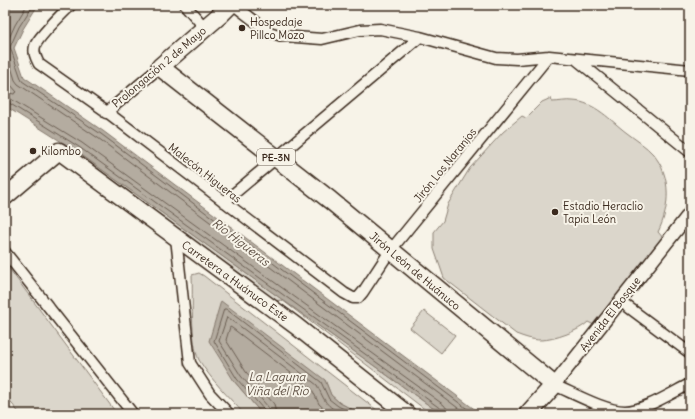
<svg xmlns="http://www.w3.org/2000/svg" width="695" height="419" viewBox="0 0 695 419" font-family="Delius,sans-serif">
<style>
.green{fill:#dbd6cb;stroke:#8b8074}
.water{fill:#b4aca0;stroke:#84786c}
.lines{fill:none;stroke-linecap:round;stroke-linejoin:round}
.shore{stroke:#6b5e52;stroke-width:1}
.minor-casing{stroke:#3b2a1e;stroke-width:13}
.tertiary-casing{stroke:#3b2a1e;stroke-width:15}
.primary-casing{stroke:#3b2a1e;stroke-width:19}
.trunk-casing{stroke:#3b2a1e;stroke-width:20}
.minor{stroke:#f7f3e8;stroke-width:10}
.tertiary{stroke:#f7f3e8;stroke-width:12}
.primary{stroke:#f7f3e8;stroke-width:16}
.trunk{stroke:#f7f3e8;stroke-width:17}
.poi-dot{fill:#3b2a1e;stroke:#f7f3e8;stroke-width:1.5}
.labels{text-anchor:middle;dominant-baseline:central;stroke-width:4;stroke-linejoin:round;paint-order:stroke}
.shield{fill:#f7f3e8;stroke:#73665b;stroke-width:1}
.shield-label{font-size:10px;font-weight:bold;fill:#3b2a1e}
.poi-label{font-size:11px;fill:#3b2a1e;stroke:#f7f3e8;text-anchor:start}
.street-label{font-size:11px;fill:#3b2a1e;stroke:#f7f3e8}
.water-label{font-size:12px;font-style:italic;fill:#5f5145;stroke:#f7f3e8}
</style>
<rect width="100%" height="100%" fill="#f7f3e8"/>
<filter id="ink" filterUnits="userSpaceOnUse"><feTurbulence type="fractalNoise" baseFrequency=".025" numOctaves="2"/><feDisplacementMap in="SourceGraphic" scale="8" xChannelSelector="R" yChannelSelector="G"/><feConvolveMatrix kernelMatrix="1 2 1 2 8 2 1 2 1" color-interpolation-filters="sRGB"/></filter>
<g filter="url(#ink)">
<path class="green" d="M 551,98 L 552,102 C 559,102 566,100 573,101 C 595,102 611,121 627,133 C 636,140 646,146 653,154 C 672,176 670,208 658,232 L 664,239 L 594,325 L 588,322 C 579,331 554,340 541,340 C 532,340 524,337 516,334 L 444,278 L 434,249 L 434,232 L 443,221 L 448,204 L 470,168 L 503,132 L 522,116 L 526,118 L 542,102 Z
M 68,145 L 441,414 L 431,414 L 282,300 L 274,301 L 67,150 Z
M 5,263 L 117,414 L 20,414 L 5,395 Z
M 199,273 L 204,276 L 382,414 L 361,414 L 340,403 L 331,395 L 325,380 L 234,381 L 262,414 L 244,414 C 229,397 211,380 199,360 C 190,343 193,295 192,275 Z
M 424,311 L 455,335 L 441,353 L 410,328 Z"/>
<path class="water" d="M 5,5 L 38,5 L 23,29 L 14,48 L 24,77 L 103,131 L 481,414 L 441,414 L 76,151 L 5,106 Z
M 221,301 L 325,380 L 331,395 L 340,403 L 361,414 L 262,414 L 234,381 L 209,341 Z"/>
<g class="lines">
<path class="shore" d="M 27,5 L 15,25 L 5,47 L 15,80 L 18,84 L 98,138 L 466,414
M 33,5 L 19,27 L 10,47 L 22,81 L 101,134 L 474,414
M 5,68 L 10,84 L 17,92 L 14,94 L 5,92
M 5,98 L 11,99 L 82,143 L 444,405 L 447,409 L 448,414
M 5,103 L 9,103 L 79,147 L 441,409 L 443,414
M 265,414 L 264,410 L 237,379 L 214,341 L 224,309 L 226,309 L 321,382 L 329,399 L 338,406 L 354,414
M 270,414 L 269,408 L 241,376 L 219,341 L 227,317 L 229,318 L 317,385 C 325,401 325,406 343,414
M 276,414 L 274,404 L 246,372 L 226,340 L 230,327 L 232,328 L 312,389 L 319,404 L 330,414"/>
<g class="minor-casing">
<path id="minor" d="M 71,5 C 64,12 38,37 35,46 C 33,53 36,58 39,64 L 107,112 L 344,293 L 353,298 L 358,298 L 363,292 L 390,251 L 549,56
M 185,5 L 205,28
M 234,5 L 269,32 L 282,36 L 322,39 L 360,30 L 380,29 L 420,37 L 496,58 L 517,59 L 549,56 L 690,70
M 577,60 L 690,152
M 106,113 L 160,67
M 224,202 L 420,37
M 176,238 L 190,363 L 210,394 L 229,414
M 5,252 L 133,414
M 620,301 L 690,353
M 554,385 C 573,393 605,411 625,411 C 644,411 673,392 690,384"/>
</g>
<g class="tertiary-casing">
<path id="tertiary" d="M 554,385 L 690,213"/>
</g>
<g class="primary-casing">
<path id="primary" d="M 5,197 L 59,151 L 296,326 L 407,414"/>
</g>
<g class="trunk-casing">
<path id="trunk" d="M 230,5 L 220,15 L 160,67 L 330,200 L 554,385 L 528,414"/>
</g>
<use href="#minor" class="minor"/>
<use href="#tertiary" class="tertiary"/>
<use href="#primary" class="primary"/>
<use href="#trunk" class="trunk"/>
</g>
</g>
<g class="poi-dot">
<circle cx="242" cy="28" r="4"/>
<circle cx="33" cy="151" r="4"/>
<circle cx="555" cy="212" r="4"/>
</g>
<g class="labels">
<rect class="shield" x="257" y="149" width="38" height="16" rx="3"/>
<g class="shield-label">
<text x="276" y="157">PE-3N</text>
</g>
<g class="poi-label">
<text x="250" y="22">Hospedaje<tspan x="250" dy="13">Pillco Mozo</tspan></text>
<text x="41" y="151">Kilombo</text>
<text x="563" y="206">Estadio Heraclio<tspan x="563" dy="13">Tapia León</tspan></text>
</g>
<g class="street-label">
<text transform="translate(159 67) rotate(-40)">Prolongación 2 de Mayo</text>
<text transform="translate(445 165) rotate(-51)">Jirón Los Naranjos</text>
<text transform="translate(205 173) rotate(38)">Malecón Higueras</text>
<text transform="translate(415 271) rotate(40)">Jirón León de Huánuco</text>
<text transform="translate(235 281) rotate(36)">Carretera a Huánuco Este</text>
<text transform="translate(610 314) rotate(-52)">Avenida El Bosque</text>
</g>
<g class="water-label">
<text transform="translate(241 242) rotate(38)">Río Higueras</text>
<text x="277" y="376">La Laguna<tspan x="277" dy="14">Viña del Rio</tspan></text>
</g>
</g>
<rect width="695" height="419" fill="none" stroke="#f7f3e8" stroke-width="20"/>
<rect x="10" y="10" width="675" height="399" fill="none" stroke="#3b2a1e" stroke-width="1.5" filter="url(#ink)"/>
</svg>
